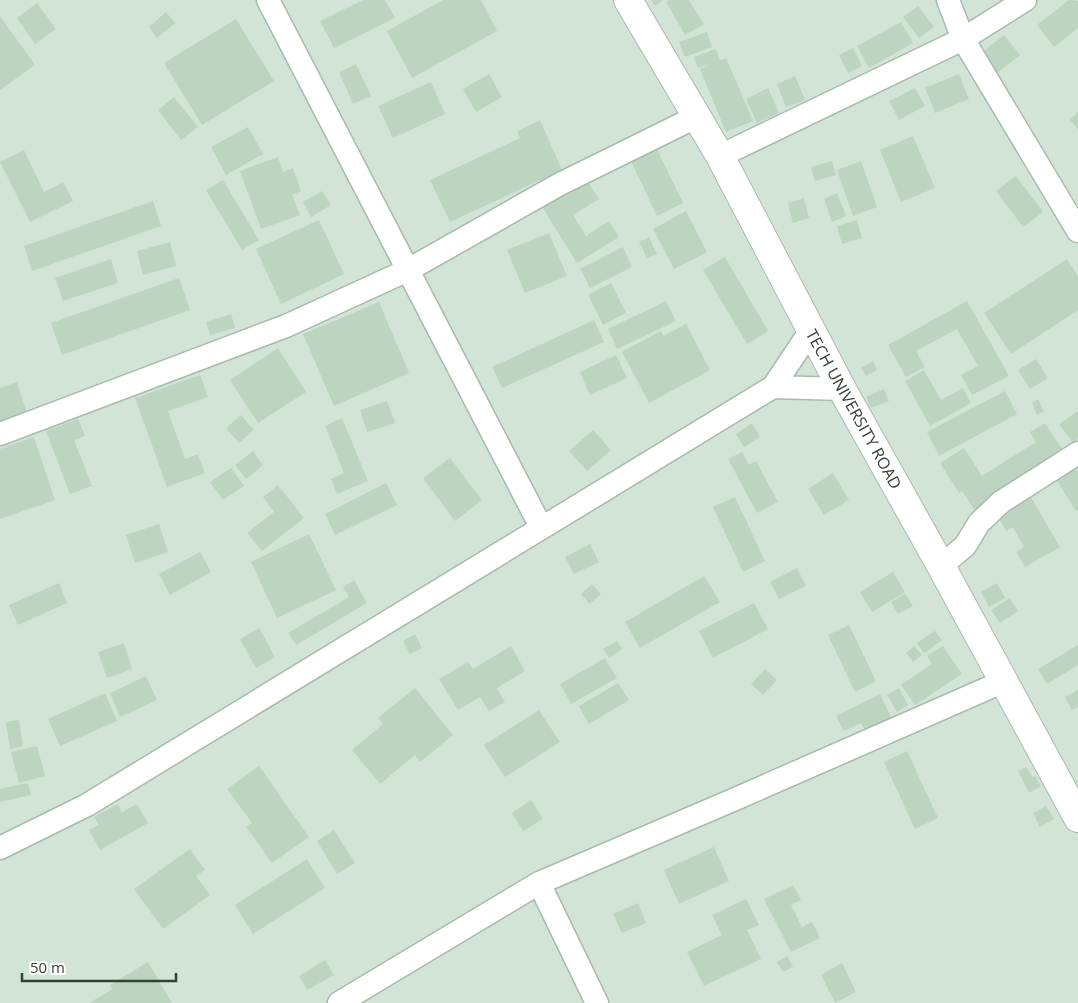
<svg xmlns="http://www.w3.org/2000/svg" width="1078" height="1003" viewBox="0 0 1078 1003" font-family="'Open Sans',sans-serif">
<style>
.residential{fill:#d2e4d6}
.building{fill:#bdd4c0}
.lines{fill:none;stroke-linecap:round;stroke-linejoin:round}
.minor-casing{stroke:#a7bbab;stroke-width:25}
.tertiary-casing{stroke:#a7bbab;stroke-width:30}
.minor{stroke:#fff;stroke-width:22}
.tertiary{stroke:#fff;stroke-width:28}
.labels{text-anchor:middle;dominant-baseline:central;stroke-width:4.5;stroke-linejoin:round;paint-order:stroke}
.street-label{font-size:16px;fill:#344236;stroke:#fff}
</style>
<rect width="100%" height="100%" fill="#e3f0e6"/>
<path class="residential" d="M 0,0 L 1078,0 L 1078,1003 L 0,1003 Z"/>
<path class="building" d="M 363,0 L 385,0 L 395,18 L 334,48 L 320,21 Z
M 443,0 L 481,0 L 497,31 L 412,78 L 387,31 Z
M 651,0 L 663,0 L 655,6 Z
M 670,0 L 689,0 L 704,24 L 685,35 L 666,2 Z
M 1069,0 L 1078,1 L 1078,28 L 1054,47 L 1037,25 Z
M 37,3 L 56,29 L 35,44 L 17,18 Z
M 918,6 L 934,27 L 919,38 L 903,17 Z
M 166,12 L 175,23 L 157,38 L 149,27 Z
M 0,16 L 35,65 L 0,90 Z
M 236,19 L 274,81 L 202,125 L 164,63 Z
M 901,22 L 913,43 L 869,68 L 857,46 Z
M 707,32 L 712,47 L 685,57 L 679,42 Z
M 1004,35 L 1020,55 L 997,73 L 981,53 Z
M 853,48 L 862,66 L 848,73 L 839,55 Z
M 716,49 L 720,60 L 726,58 L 753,121 L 726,132 L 700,69 L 710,64 L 698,68 L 694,57 Z
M 356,64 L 371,96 L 353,104 L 339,72 Z
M 489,74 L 502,97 L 476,112 L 463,89 Z
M 959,74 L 969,99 L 935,113 L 925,88 Z
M 795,76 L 805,100 L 786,107 L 777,84 Z
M 431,82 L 445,114 L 393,138 L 378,106 Z
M 768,88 L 779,113 L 757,123 L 746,99 Z
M 915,88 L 925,106 L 899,120 L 889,101 Z
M 174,97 L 198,127 L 181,140 L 158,110 Z
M 1078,112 L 1078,129 L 1070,120 Z
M 540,120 L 562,170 L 450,222 L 430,180 L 520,138 L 517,131 Z
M 248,127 L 263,154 L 226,175 L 211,147 Z
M 913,136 L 935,188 L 901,202 L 880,150 Z
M 655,145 L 683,203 L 657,216 L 629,157 Z
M 24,150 L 44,192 L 63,182 L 73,201 L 30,222 L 0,162 Z
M 278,157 L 283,172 L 293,168 L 301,191 L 292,195 L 300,215 L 261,229 L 240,171 Z
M 832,161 L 836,175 L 815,181 L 811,167 Z
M 861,161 L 877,207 L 853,216 L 837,170 Z
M 1016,176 L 1043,212 L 1023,227 L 996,191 Z
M 585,177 L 599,199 L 573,215 L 586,236 L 609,221 L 619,237 L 577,263 L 541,205 Z
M 223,180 L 259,240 L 242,250 L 206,190 Z
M 322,191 L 331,205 L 311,217 L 303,202 Z
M 837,193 L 846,216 L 832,222 L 824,199 Z
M 804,198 L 809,218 L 793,223 L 788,203 Z
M 153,201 L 161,226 L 32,271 L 24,246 Z
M 686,211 L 707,252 L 674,269 L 653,229 Z
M 319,220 L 344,274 L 281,304 L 256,249 Z
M 857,220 L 862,238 L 842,244 L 837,226 Z
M 549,233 L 567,276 L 525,293 L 507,250 Z
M 649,237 L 657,254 L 647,258 L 639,242 Z
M 170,242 L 176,266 L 143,275 L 137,251 Z
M 623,247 L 632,267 L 590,288 L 580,269 Z
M 725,257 L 768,331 L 747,344 L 703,270 Z
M 111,259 L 118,283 L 63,301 L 55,278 Z
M 1067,259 L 1078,276 L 1078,310 L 1011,354 L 984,313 Z
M 179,278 L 190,310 L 62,355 L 51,323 Z
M 611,283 L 626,313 L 603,325 L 588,295 Z
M 666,301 L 676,321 L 617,349 L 608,329 Z
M 967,301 L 1009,376 L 972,395 L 961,375 L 978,366 L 957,329 L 916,351 L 925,367 L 906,377 L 888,345 Z
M 379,302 L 409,373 L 334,406 L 303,334 Z
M 231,314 L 235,328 L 210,335 L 206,322 Z
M 594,320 L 604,342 L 502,388 L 492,367 Z
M 686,324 L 710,370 L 649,403 L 622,352 L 661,331 L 663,336 Z
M 278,348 L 306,392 L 258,423 L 230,380 Z
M 616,355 L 627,378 L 590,395 L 580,372 Z
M 1036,359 L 1048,378 L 1030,389 L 1018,370 Z
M 873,361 L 877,370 L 866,376 L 861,368 Z
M 924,370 L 941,400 L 963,388 L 971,403 L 930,426 L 905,381 Z
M 200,375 L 208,397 L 168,411 L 185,459 L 198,454 L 205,473 L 167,487 L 135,398 Z
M 17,382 L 27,413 L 0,422 L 0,388 Z
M 884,389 L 889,401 L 871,408 L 866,397 Z
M 1005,391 L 1017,414 L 939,456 L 927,432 Z
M 1038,399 L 1044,411 L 1037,415 L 1032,403 Z
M 387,401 L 395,423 L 367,432 L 360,410 Z
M 1078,411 L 1078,439 L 1073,443 L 1059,424 Z
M 241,415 L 254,430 L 239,443 L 226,428 Z
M 342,418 L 368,481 L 337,494 L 331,479 L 344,473 L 325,426 Z
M 78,419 L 85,436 L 74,440 L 92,486 L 70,494 L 46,431 Z
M 752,423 L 760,437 L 744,447 L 736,434 Z
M 1045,423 L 1062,449 L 976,512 L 962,491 L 959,493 L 940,463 L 964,448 L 982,476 L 1036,442 L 1030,432 Z
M 593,430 L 611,450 L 587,471 L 569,451 Z
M 34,437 L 55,500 L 0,519 L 0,449 Z
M 253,451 L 263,465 L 246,479 L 235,465 Z
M 742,452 L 749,465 L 756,461 L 778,502 L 757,513 L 728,459 Z
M 450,458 L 482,500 L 455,521 L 423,478 Z
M 1072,463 L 1078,471 L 1078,510 L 1076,511 L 1053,475 Z
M 231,468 L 244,486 L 223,500 L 210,482 Z
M 833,473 L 849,500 L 824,515 L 808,489 Z
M 386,483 L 397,505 L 335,535 L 325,514 Z
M 278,485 L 304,518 L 262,551 L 247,533 L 274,512 L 263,497 Z
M 1029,494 L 1060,547 L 1025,567 L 1016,552 L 1024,547 L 1013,527 L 1006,531 L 996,513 Z
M 735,497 L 765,561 L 743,572 L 713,507 Z
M 159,524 L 168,552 L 135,563 L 126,535 Z
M 309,534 L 336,590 L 277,618 L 251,562 Z
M 590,544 L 599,562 L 574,574 L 565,557 Z
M 200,552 L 211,572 L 170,595 L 159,574 Z
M 797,568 L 806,586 L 779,599 L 770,582 Z
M 893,572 L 905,592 L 872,612 L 860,592 Z
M 704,576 L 720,602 L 640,648 L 625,622 Z
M 354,580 L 367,603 L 296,645 L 288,633 L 349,597 L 343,587 Z
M 59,583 L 67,603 L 18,625 L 9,605 Z
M 997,583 L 1005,598 L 989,607 L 981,592 Z
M 592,584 L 601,594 L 590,604 L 581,594 Z
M 905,594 L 913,606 L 898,614 L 891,602 Z
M 1010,598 L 1018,611 L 1000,623 L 991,610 Z
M 754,603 L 768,629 L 713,658 L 699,631 Z
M 849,625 L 876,681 L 855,692 L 828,635 Z
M 259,628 L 275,657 L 256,668 L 240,639 Z
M 935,631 L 942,640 L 924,653 L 917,643 Z
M 415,634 L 422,648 L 410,654 L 403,641 Z
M 617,641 L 622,649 L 609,658 L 603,649 Z
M 124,643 L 132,669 L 107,678 L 98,652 Z
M 1078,645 L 1078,665 L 1047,684 L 1038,669 Z
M 511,646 L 525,671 L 497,688 L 505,702 L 489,711 L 480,697 L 458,710 L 439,679 L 468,662 L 473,669 Z
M 914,646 L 922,655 L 913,662 L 906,653 Z
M 943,646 L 962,674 L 915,705 L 901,685 L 932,664 L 927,656 Z
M 605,658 L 617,678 L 571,704 L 560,684 Z
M 765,669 L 777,680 L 763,695 L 751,684 Z
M 146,676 L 157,700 L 120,717 L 110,693 Z
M 618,683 L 629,700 L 589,724 L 579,706 Z
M 415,688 L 453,735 L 420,762 L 415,755 L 380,784 L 352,750 L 383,724 L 378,718 Z
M 899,688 L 908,705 L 897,712 L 887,695 Z
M 1078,690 L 1078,707 L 1072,710 L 1065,697 Z
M 105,693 L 117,721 L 60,746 L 48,719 Z
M 880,694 L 893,721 L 867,734 L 861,723 L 844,731 L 836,716 Z
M 539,710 L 560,742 L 505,777 L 484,745 Z
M 19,720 L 23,746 L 10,749 L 6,722 Z
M 37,746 L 45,776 L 19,783 L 11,752 Z
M 907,751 L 938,818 L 915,829 L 884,762 Z
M 259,766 L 309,837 L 272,863 L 246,827 L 252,823 L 227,789 Z
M 1026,767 L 1032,777 L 1035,776 L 1041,786 L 1029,793 L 1018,771 Z
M 28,783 L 31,795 L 0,802 L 0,789 Z
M 531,800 L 543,819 L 523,831 L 512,813 Z
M 118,804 L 122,812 L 137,804 L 148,823 L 100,850 L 89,830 L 99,825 L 94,817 Z
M 1046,806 L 1054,819 L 1040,827 L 1033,813 Z
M 334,830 L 355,863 L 337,874 L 317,841 Z
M 714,847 L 729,881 L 679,904 L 664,870 Z
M 190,849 L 205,870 L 196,876 L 210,895 L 163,929 L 134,889 Z
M 307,859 L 325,888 L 253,934 L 235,905 Z
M 793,885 L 801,900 L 791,905 L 802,927 L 812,922 L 820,938 L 791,952 L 764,899 Z
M 746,899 L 759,925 L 747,930 L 761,959 L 704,986 L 687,952 L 722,935 L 712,915 Z
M 638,903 L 646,923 L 622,933 L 613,914 Z
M 787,956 L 793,967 L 783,972 L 777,962 Z
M 325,960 L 334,975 L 307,990 L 299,976 Z
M 148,962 L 172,1003 L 89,1003 L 113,989 L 110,985 Z
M 842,963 L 856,992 L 835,1003 L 821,975 Z"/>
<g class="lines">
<g class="minor-casing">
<path id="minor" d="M 268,0 L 541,527
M 948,0 L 963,39 L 1078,231
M 720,156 L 963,39 L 1025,0
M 773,387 L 842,389
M 0,434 L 286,326 L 408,270 L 560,184 L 696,117
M 941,566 L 965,546 L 979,523 L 1001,502 L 1078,453
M 0,848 L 87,805 L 773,387 L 811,330
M 539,883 L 597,1003
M 339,1003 L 539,883 L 740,797 L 1002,682"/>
</g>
<g class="tertiary-casing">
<path id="tertiary" d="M 628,0 L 720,156 L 842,389 L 941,566 L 1078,818"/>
</g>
<use href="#minor" class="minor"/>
<use href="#tertiary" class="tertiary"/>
</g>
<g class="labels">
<g class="street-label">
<text transform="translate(854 409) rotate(61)">TECH UNIVERSITY ROAD</text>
</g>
</g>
<path d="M22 973v8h154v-8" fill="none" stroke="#344236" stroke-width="2.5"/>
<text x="30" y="973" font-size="15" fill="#344236" stroke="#ffffff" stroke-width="4" paint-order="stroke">50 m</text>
</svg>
